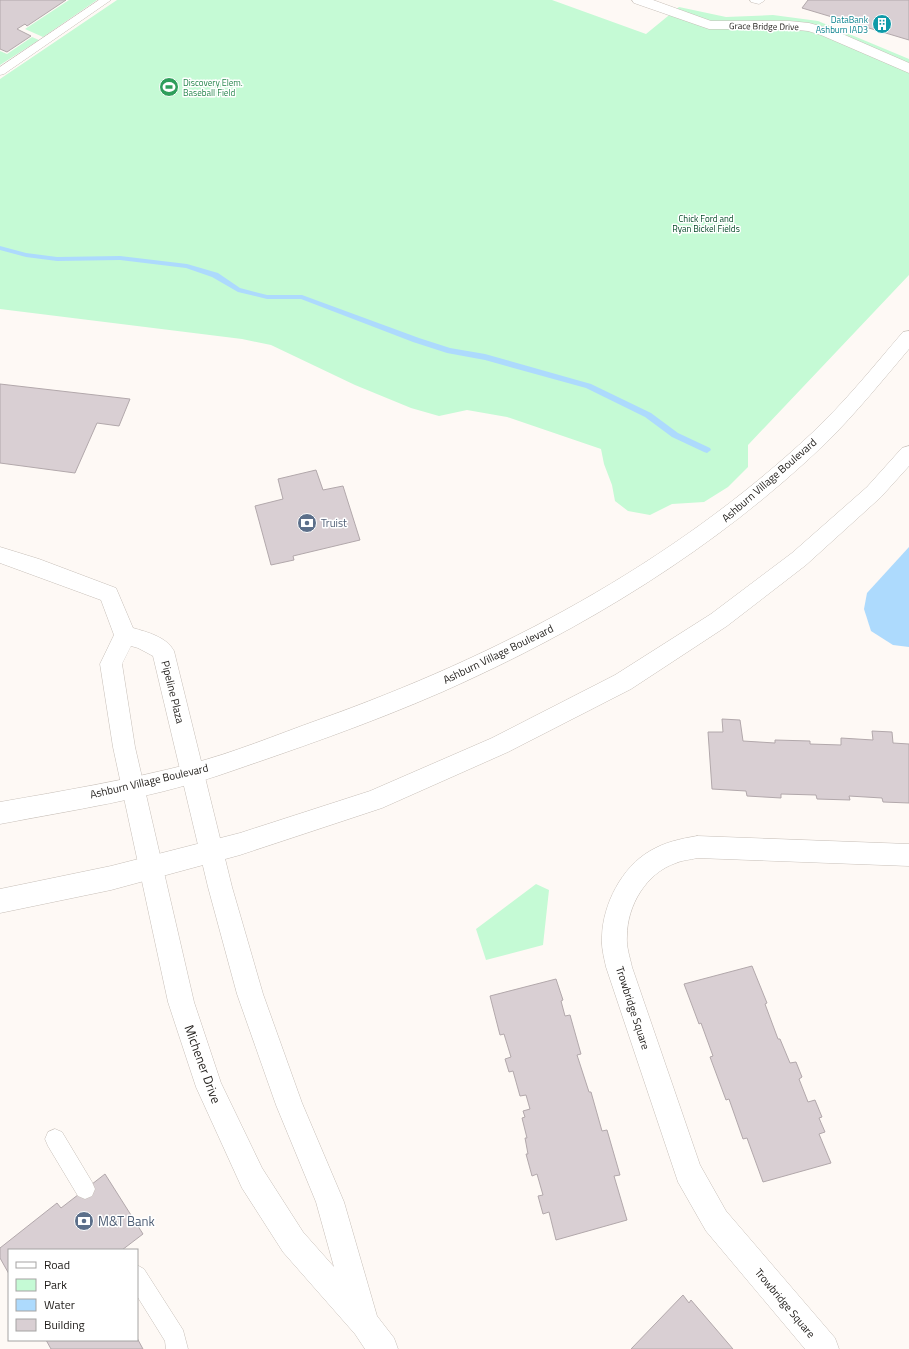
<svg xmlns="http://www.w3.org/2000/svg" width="909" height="1349" viewBox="0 0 909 1349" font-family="'Titillium Web',sans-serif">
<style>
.green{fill:#c5fad5}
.water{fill:#addafd}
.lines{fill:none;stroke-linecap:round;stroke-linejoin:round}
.stream{fill:#addafd;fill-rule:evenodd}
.building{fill:#d9cfd3;stroke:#b2a8ab}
.lane-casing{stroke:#c7bfb8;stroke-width:1}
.street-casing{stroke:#c7bfb8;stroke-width:1}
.secondary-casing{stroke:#c7bfb8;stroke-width:1}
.lane{fill:#fff;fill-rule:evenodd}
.street{fill:#fff;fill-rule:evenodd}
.secondary{fill:#fff;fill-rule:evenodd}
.labels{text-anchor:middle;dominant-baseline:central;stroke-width:3;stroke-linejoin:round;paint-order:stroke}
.far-culture-label{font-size:9px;fill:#0d838f;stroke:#fff;text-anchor:end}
.far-street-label{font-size:9px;fill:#1e1b18;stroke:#fff}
.far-leisure-label{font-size:9px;fill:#27864d;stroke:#fff;text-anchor:start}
.far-park-label{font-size:9px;fill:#034826;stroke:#fff}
.street-label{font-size:11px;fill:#1e1b18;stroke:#fff}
.service-label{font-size:11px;fill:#4e5e75;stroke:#fff;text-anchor:start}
.near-street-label{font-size:13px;fill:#1e1b18;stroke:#fff}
.near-service-label{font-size:13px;fill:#4e5e75;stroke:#fff;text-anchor:start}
</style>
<rect width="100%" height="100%" fill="#fef9f5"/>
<path class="green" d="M 69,0 L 97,0 L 43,37 L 25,29 Z
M 117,0 L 552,0 L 646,34 L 679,7 L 726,17 L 773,15 L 818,21 L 909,59 L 909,275 L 748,445 L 748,467 L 728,487 L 704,502 L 672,504 L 650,515 L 628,511 L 615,501 L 612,485 L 604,464 L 601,449 L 507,417 L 467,410 L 439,416 L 411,408 L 355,385 L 271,345 L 242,339 L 0,309 L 0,79 Z
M 32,37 L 39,40 L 0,65 L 0,51 L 7,54 Z
M 536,884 L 549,890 L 543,945 L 486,960 L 476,929 Z"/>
<path class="water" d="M 909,547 L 909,647 L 893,645 L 871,631 L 864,609 L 867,593 Z"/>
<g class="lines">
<path class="stream" d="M 0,246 L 26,253 L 57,257 L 120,256 L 187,264 L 218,273 L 240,288 L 267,295 L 302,295 L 419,338 L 450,348 L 485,354 L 591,384 L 651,413 L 678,433 L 710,448 L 711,450 L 707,453 L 704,452 L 672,437 L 645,417 L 586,388 L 485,360 L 447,353 L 413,342 L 301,299 L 267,299 L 238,292 L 212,277 L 186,268 L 120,260 L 57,261 L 26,257 L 0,250 Z"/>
</g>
<path class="building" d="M 0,0 L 66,0 L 27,26 L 25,24 L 17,29 L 31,36 L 7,52 L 0,49 Z
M 808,0 L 909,0 L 909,40 L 802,8 Z
M 0,384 L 130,399 L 119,426 L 97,423 L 75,473 L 0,463 Z
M 316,470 L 323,490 L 343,486 L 360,540 L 293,556 L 294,560 L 271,565 L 255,506 L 283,499 L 278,479 Z
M 722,719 L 740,720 L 743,741 L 775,743 L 775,740 L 810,741 L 810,744 L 841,745 L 841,738 L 873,740 L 872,731 L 892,732 L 893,743 L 909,744 L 909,803 L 883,802 L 882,798 L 849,796 L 850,800 L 817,799 L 816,795 L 781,794 L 781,798 L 747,796 L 746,791 L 712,789 L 708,732 L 723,732 Z
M 752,966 L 767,1003 L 765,1004 L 778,1039 L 780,1039 L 790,1063 L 796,1062 L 802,1077 L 799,1079 L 808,1102 L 815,1100 L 822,1117 L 819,1118 L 825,1132 L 819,1134 L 831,1163 L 763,1182 L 747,1138 L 743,1139 L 729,1099 L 726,1100 L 710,1057 L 713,1056 L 701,1023 L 699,1024 L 684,984 Z
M 556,979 L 563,1000 L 561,1001 L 565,1016 L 570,1015 L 581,1054 L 577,1055 L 589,1092 L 591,1092 L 602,1131 L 607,1130 L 620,1175 L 614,1176 L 627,1220 L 556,1240 L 549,1212 L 543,1214 L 538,1196 L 543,1195 L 537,1174 L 532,1176 L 526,1154 L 528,1154 L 525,1138 L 527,1138 L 522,1118 L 525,1117 L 523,1111 L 530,1109 L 526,1095 L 520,1096 L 513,1071 L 509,1072 L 505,1059 L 511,1057 L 504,1034 L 500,1035 L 490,996 Z
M 105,1174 L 143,1234 L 122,1250 L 9,1250 L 9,1274 L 0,1258 L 0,1248 L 57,1203 L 61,1208 Z
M 683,1295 L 689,1303 L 691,1300 L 733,1349 L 631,1349 Z
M 137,1338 L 143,1349 L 51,1349 L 46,1340 L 137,1340 Z"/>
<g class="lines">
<g class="lane-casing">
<path id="lane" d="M 99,0 L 111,0 L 4,74 L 0,75 L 0,67 Z
M 750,0 L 764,0 L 764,1 L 759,4 L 751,2 Z
M 55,1129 L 62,1132 L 92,1182 L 95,1189 L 92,1196 L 85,1199 L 78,1196 L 48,1146 L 45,1139 L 48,1132 Z
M 137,1265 L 144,1269 L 183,1330 L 188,1349 L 166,1349 L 165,1341 L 137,1296 Z"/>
</g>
<g class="street-casing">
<path id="street" d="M 632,0 L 653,0 L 711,21 L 789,21 L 809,23 L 831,29 L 909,63 L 909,73 L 821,35 L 808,31 L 789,29 L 709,29 L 634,3 Z
M 0,547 L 39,559 L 116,588 L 133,628 C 147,632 167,637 174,651 L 232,887 L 263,994 L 302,1103 L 344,1202 L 377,1316 L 394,1338 L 398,1349 L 365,1349 L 355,1334 L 283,1252 L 242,1188 L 196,1087 L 168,1002 L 113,747 L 100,664 L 114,635 L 101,600 L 0,563 ZM 131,646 L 138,648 L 153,656 L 208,887 L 237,994 L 276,1105 L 316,1202 L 334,1267 L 303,1232 L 262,1168 L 221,1083 L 194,1002 L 135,747 L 122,664 Z
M 697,836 L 909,844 L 909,866 L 697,858 C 690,860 682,860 676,863 C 646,873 627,906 627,936 C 626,947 630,957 632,967 L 700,1165 L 726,1211 L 835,1338 L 839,1349 L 805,1349 L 706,1231 L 678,1182 L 606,967 C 604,957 601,947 602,936 C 603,904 622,867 650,851 C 665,842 680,839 697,836 Z"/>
</g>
<g class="secondary-casing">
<path id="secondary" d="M 909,331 L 909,349 C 882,381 856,413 827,442 C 716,549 582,630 442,692 C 369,724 293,750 217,776 C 147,799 73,810 0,824 L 0,802 C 63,791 127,780 190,764 C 233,753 276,735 318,720 C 498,656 671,565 812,433 C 845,402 873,367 903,332 Z
M 909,446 L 909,466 L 881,497 L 806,565 L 727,626 L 631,689 L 508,752 L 382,808 L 240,855 L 111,890 L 0,913 L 0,889 L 111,866 L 240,833 L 370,791 L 492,738 L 615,675 L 711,614 L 792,553 L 867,487 L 902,448 Z"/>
</g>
<use href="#lane" class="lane"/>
<use href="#street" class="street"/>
<use href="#secondary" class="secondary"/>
</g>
<defs>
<g id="building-disc" transform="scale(1)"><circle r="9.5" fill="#0f9aa8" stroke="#fff"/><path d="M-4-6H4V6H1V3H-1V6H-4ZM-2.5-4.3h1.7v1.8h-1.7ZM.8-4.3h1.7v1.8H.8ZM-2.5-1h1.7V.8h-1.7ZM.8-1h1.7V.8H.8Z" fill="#fff"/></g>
<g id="stadium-disc" transform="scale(1)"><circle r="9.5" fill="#2e9e5b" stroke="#fff"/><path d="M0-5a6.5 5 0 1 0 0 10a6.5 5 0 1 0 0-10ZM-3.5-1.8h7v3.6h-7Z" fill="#fff"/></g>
<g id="bank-disc" transform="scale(1)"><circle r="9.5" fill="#5c6f8a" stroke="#fff"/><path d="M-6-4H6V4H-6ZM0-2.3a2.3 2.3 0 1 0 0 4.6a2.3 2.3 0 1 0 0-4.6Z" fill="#fff"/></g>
</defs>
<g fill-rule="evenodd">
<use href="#building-disc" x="882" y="24"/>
<use href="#stadium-disc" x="169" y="87"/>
<use href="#bank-disc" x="307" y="523"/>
<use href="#bank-disc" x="84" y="1221"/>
</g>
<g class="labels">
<g class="far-culture-label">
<text x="868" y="19">DataBank<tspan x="868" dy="10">Ashburn IAD3</tspan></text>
</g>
<g class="far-street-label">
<text transform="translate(764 26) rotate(1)">Grace Bridge Drive</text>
</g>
<g class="far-leisure-label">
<text x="183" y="82">Discovery Elem.<tspan x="183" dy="10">Baseball Field</tspan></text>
</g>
<g class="far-park-label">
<text x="706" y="218">Chick Ford and<tspan x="706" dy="10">Ryan Bickel Fields</tspan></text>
</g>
<g class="street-label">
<text transform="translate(769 480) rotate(-41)">Ashburn Village Boulevard</text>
<text transform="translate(498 654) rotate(-26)">Ashburn Village Boulevard</text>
<text transform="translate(173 692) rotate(76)">Pipeline Plaza</text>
<text transform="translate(149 781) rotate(-13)">Ashburn Village Boulevard</text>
<text transform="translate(633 1008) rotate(72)">Trowbridge Square</text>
<text transform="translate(785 1303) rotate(50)">Trowbridge Square</text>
</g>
<g class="service-label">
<text x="321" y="523">Truist</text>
</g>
<g class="near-street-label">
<text transform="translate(203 1064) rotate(70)">Michener Drive</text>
</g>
<g class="near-service-label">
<text x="98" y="1221">M&amp;T Bank</text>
</g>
</g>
<rect x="8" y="1249" width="130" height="92" fill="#ffffff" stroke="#a5a4a3"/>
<rect x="16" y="1262" width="20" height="6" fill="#ffffff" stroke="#a5a4a3"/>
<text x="44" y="1269" font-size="12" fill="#1e1b18">Road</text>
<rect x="16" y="1279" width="20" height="12" fill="#c5fad5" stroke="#a5a4a3"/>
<text x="44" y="1289" font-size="12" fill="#1e1b18">Park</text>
<rect x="16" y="1299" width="20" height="12" fill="#addafd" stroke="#a5a4a3"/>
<text x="44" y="1309" font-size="12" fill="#1e1b18">Water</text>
<rect x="16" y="1319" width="20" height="12" fill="#d9cfd3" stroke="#a5a4a3"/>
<text x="44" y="1329" font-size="12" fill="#1e1b18">Building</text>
</svg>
